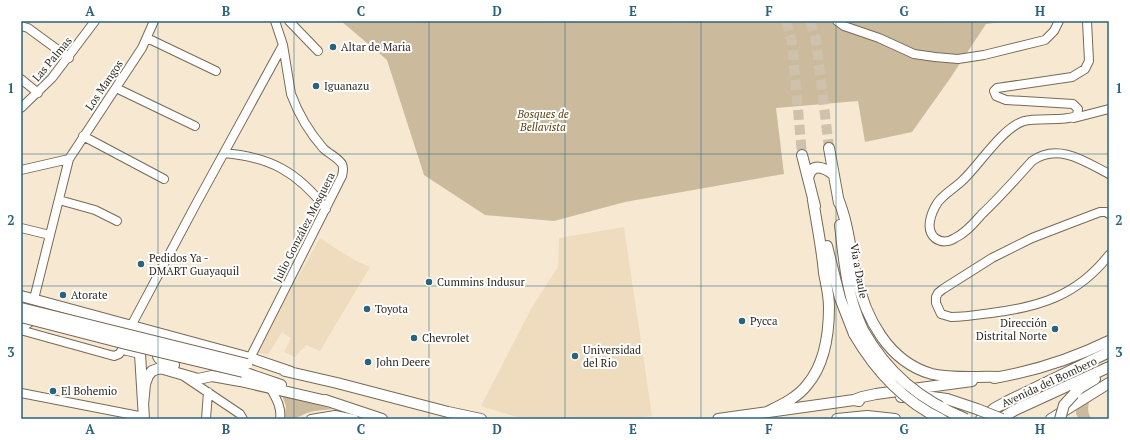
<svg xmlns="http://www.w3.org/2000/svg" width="1130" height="440" viewBox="0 0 1130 440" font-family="'PT Serif',serif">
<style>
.built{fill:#efdcbf}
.green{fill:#ccba9d}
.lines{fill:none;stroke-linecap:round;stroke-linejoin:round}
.major-tunnel{stroke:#cfc2ad;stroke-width:10;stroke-dasharray:10 5;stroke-linecap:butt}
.minor-casing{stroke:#776a56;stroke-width:10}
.major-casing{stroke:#776a56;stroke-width:12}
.minor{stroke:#fff;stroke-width:8}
.major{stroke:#fff;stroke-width:10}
.major-bridge-casing{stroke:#776a56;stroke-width:12;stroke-linecap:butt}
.major-bridge{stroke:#fff;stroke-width:10}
.grid{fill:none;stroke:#29637c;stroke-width:1;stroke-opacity:0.55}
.poi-dot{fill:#29637c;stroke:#fff;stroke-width:1.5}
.labels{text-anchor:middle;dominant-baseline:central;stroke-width:4;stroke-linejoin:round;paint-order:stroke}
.poi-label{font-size:11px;fill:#2d281f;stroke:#fff;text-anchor:start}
.street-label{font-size:11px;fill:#2d281f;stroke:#fff}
.park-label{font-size:11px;font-style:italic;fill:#563d0e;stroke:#fff}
.neatline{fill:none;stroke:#29637c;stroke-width:1.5}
.grid-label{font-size:13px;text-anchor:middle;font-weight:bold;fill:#29637c}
</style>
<rect width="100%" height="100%" fill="#f7e8d1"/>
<path class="built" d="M 624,227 L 652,416 L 628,419 L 523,419 L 481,406 L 532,307 L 558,267 L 559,238 Z
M 320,238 L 354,260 L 370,267 L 320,351 L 306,345 L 295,357 L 284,352 L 291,338 L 282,332 L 268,355 L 255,352 Z"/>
<path class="green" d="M 341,21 L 1010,21 L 986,24 L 949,80 L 912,132 L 865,142 L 858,101 L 776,108 L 784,174 L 625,202 L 554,221 L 485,215 L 424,175 L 387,60 Z
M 282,395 L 333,409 C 324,410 316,410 307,413 C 297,417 296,419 285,419 L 286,406 Z
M 1091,396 C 1088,404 1086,412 1092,419 L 1079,419 L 1076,414 L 1076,405 Z"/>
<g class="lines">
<path class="major-tunnel" d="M 786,21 L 792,42 L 802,155
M 810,21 L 816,40 L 829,148"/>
<g class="minor-casing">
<path id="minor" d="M 289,21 L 318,51
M 837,21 L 844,26 L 879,38 L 914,54 L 935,57 L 958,59 L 984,55 L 1045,40 L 1054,31 L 1059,21
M 1087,21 L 1089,61 L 1085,69 L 1072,77 L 997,88 L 994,91 L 996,96 L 1006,100 L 1073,104 L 1078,109 L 1077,115 C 1069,122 1037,117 1024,121 C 1002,128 980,164 963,180 C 955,188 945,193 938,202 C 934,208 931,215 930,221 C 929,227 930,234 935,238 C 941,243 949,242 955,238 C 966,233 974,223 982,214 C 1000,197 1016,179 1032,161 C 1058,142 1086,162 1109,174
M 21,26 L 28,28 L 69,58
M 147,38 L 216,71
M 21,79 L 38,93
M 116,88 L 195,126
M 21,108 L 52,78 L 95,21
M 1074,118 L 1109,109
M 83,136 L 164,179
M 224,153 C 270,157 298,172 326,209
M 21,170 L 69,159 L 142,48 L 154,21
M 59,200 L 95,210 L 117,221
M 1109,214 L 1106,212 L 1100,212 L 1071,223 L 1032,238 L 992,258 L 943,289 L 938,293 L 936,297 L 936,303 L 941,314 L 951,317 C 964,317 977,315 991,313 C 1039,307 1077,296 1109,255
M 21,228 L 50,235
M 34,299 L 69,159
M 131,326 L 196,204 L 283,45
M 24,331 L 114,356 L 119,354 L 129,340
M 123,350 L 140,354
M 250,358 L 342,176 C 343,172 344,168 342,164 C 337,157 329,154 323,148 C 309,132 298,113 291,94 L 283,45 L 275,21
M 185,377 L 240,414 L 243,419
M 271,389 C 276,398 282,408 280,419
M 21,393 L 144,417
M 206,419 L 208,392
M 311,419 L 335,415 L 354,419"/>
</g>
<g class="major-casing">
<path id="major" d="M 829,148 L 839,203
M 802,155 L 815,206
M 808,179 C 811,162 824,167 834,175
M 838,198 C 841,206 844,215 846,224 C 850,241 852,258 856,275 C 865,317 888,362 932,374 C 953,379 979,376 1000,377
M 840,225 C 844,262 847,296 863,330
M 827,246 L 840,298 L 854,334
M 21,296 L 250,358 L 291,372
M 21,327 L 36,317
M 137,340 L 140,354 L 144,419
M 159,344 C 154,360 161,361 174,365
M 285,371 L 337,383 L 448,412 L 481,419
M 243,372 L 281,385
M 994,378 C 1035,371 1072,359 1109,341
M 1074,394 L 1080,388 L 1095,379
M 901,397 L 932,397 L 947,399
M 325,400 L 382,419
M 854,400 L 862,397 L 876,394 L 972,381
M 143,405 L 145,384 L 148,376 L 152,371 L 160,368 L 198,379 L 212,376 L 240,381 L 331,402
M 767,412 C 781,405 797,398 807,385 C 825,364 829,333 829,307 C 829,295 826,284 824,273 C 822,249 817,225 813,200
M 718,419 L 854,400 L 859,401
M 837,419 L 867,416 L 895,419
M 981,419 L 995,408 L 1008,401 L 1109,352
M 1000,419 L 1015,410 L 1109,367
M 1051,419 L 1109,383"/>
</g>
<use href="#minor" class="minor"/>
<use href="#major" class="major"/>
<g class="major-bridge-casing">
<path id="major-bridge" d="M 21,308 L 247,364
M 21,317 L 126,344 L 243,372
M 863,330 C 887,373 920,400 966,419
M 854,334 C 875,370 903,401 941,419
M 947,399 L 977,409 L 1002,419
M 1060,419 L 1064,405 L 1074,394"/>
</g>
<use href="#major-bridge" class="major-bridge"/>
</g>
<path class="grid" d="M 158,21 L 158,419M 294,21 L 294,419M 429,21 L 429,419M 565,21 L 565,419M 701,21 L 701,419M 836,21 L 836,419M 972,21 L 972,419M 21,154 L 1109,154M 21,286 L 1109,286"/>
<g class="poi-dot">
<circle cx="333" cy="47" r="4"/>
<circle cx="316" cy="86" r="4"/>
<circle cx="141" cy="264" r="4"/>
<circle cx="429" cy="282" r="4"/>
<circle cx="63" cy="295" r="4"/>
<circle cx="367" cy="309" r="4"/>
<circle cx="742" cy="321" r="4"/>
<circle cx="1055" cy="329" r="4"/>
<circle cx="414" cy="338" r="4"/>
<circle cx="575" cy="356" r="4"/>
<circle cx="368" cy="362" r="4"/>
<circle cx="53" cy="391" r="4"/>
</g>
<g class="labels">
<g class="poi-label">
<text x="341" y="47">Altar de Maria</text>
<text x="324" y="86">Iguanazu</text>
<text x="149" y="258">Pedidos Ya -<tspan x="149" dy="13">DMART Guayaquil</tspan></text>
<text x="437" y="282">Cummins Indusur</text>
<text x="71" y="295">Atorate</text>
<text x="375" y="309">Toyota</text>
<text x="750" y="321">Pycca</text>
<text x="1047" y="323" text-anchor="end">Dirección<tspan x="1047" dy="13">Distrital Norte</tspan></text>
<text x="422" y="338">Chevrolet</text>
<text x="583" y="350">Universidad<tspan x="583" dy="13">del Rio</tspan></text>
<text x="376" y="362">John Deere</text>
<text x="61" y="391">El Bohemio</text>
</g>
<g class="street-label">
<text transform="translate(52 59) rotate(-50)">Las Palmas</text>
<text transform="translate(104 85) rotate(-56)">Los Mangos</text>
<text transform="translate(304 227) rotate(-63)">Julio González Mosquera</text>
<text transform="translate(859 271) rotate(80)">Vía a Daule</text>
<text transform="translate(1049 382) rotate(-25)">Avenida del Bombero</text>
</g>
<g class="park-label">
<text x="543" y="114">Bosques de<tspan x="543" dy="13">Bellavista</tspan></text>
</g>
</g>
<rect width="1130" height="440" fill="none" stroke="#ffffff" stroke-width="44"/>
<rect x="22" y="22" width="1086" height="396" class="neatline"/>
<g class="grid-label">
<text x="90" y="16">A</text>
<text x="226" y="16">B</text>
<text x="361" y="16">C</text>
<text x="497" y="16">D</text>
<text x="633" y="16">E</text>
<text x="769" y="16">F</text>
<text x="904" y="16">G</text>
<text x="1040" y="16">H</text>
<text x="11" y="93">1</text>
<text x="1119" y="93">1</text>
<text x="11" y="225">2</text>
<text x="1119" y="225">2</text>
<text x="11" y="357">3</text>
<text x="1119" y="357">3</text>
<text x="90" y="434">A</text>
<text x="226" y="434">B</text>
<text x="361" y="434">C</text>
<text x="497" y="434">D</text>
<text x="633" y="434">E</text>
<text x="769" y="434">F</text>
<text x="904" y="434">G</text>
<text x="1040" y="434">H</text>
</g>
</svg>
